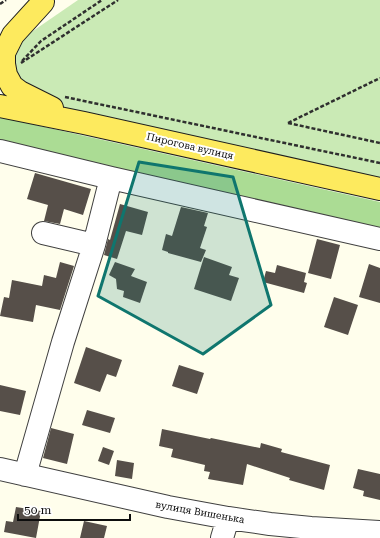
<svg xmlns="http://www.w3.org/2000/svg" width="380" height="538" viewBox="0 0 380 538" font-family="'Roboto Serif',serif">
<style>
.green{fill:#caeab5}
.forest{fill:#abdc94}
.building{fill:#564f49}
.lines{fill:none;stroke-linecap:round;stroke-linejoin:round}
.minor-casing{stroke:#404040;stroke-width:24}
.major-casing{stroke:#1e1e1e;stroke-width:24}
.path{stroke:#2f2f2f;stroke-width:2.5;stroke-dasharray:4 2;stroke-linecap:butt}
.minor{stroke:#fff;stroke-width:22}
.major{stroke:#fdea5e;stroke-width:22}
.marked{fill:#0f766e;fill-opacity:0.2;stroke:#0f766e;stroke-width:3;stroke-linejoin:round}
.labels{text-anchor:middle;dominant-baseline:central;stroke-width:4;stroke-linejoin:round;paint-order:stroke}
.street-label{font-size:10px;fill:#0d0d0d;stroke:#fff}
</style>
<rect width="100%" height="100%" fill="#fffeec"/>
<path class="green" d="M 78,0 L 380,0 L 380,189 L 84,123 L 6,75 L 17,42 Z"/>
<path class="forest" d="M 0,117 L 380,202 L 380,239 L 0,151 Z"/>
<path class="building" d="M 35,173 L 91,189 L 83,215 L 64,209 L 60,224 L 44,221 L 48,205 L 27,199 Z
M 120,204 L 148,212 L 142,235 L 126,231 L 117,259 L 104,255 L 108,239 L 110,240 Z
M 181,207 L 208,213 L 204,226 L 207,227 L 200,248 L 206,250 L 201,262 L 168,253 L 168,252 L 162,250 L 166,234 L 172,236 Z
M 317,239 L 340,245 L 331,279 L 308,273 Z
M 204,257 L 232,267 L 229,275 L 239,278 L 231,301 L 194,289 Z
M 60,262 L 74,266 L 60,310 L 36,305 L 33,322 L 0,316 L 4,297 L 9,298 L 12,280 L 42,286 L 44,275 L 56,278 Z
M 115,262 L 135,269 L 131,276 L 147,282 L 140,303 L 123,297 L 124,291 L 117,289 L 116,279 L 109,275 Z
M 369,264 L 380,268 L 380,303 L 359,297 Z
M 277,265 L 306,273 L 304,282 L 307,283 L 304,293 L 263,282 L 266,271 L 275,273 Z
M 334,297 L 358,305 L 348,335 L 324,327 Z
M 86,347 L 122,360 L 116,377 L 107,374 L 100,392 L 74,383 Z
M 179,365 L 204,373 L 197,394 L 172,386 Z
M 0,385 L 26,391 L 20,415 L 0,411 Z
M 87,410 L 115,418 L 110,433 L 82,425 Z
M 51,428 L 74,434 L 67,464 L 43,458 Z
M 162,429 L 210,439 L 211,438 L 260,448 L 261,443 L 282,449 L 281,452 L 330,465 L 324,490 L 289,480 L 290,478 L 247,464 L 243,485 L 208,479 L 210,472 L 204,471 L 205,465 L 171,457 L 173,449 L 159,446 Z
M 103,447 L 114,451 L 109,465 L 98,461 Z
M 117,460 L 134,463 L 132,479 L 115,476 Z
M 358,469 L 380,474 L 380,500 L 363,496 L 364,491 L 353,488 Z
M 16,507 L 41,511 L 36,538 L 4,532 L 6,521 L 13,522 Z
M 84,521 L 107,526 L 104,538 L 80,538 Z"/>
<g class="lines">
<g class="minor-casing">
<path id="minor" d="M 0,151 L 111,178 L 380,239
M 43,233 L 94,245
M 0,469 L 168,507 L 228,518 L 270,524 L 311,528 L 380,532
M 25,475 L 63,342 L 94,245 L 111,178
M 222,538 L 228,518"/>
</g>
<g class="major-casing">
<path id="major" d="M 43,2 L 13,35 L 4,53 L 4,64 L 6,75 L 12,86 L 20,92 L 52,108
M 0,106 L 84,123 L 380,189"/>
</g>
<path class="path" d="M 0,4 L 6,0
M 22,61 L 41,41 L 102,0
M 21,63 L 118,0
M 65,97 L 380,163
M 288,123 L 380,78
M 288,123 L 380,143"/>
<use href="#minor" class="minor"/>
<use href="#major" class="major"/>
</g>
<path class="marked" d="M 139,162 L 233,177 L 271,305 L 203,354 L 98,296 Z"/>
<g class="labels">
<g class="street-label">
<text transform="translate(190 146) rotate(13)">Пирогова вулиця</text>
<text transform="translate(200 512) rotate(10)">вулиця Вишенька</text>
</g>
</g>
<path d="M18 514v6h112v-6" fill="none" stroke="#0d0d0d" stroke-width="2"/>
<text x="24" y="514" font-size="12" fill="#0d0d0d" stroke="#ffffff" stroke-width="3" paint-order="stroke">50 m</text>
</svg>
